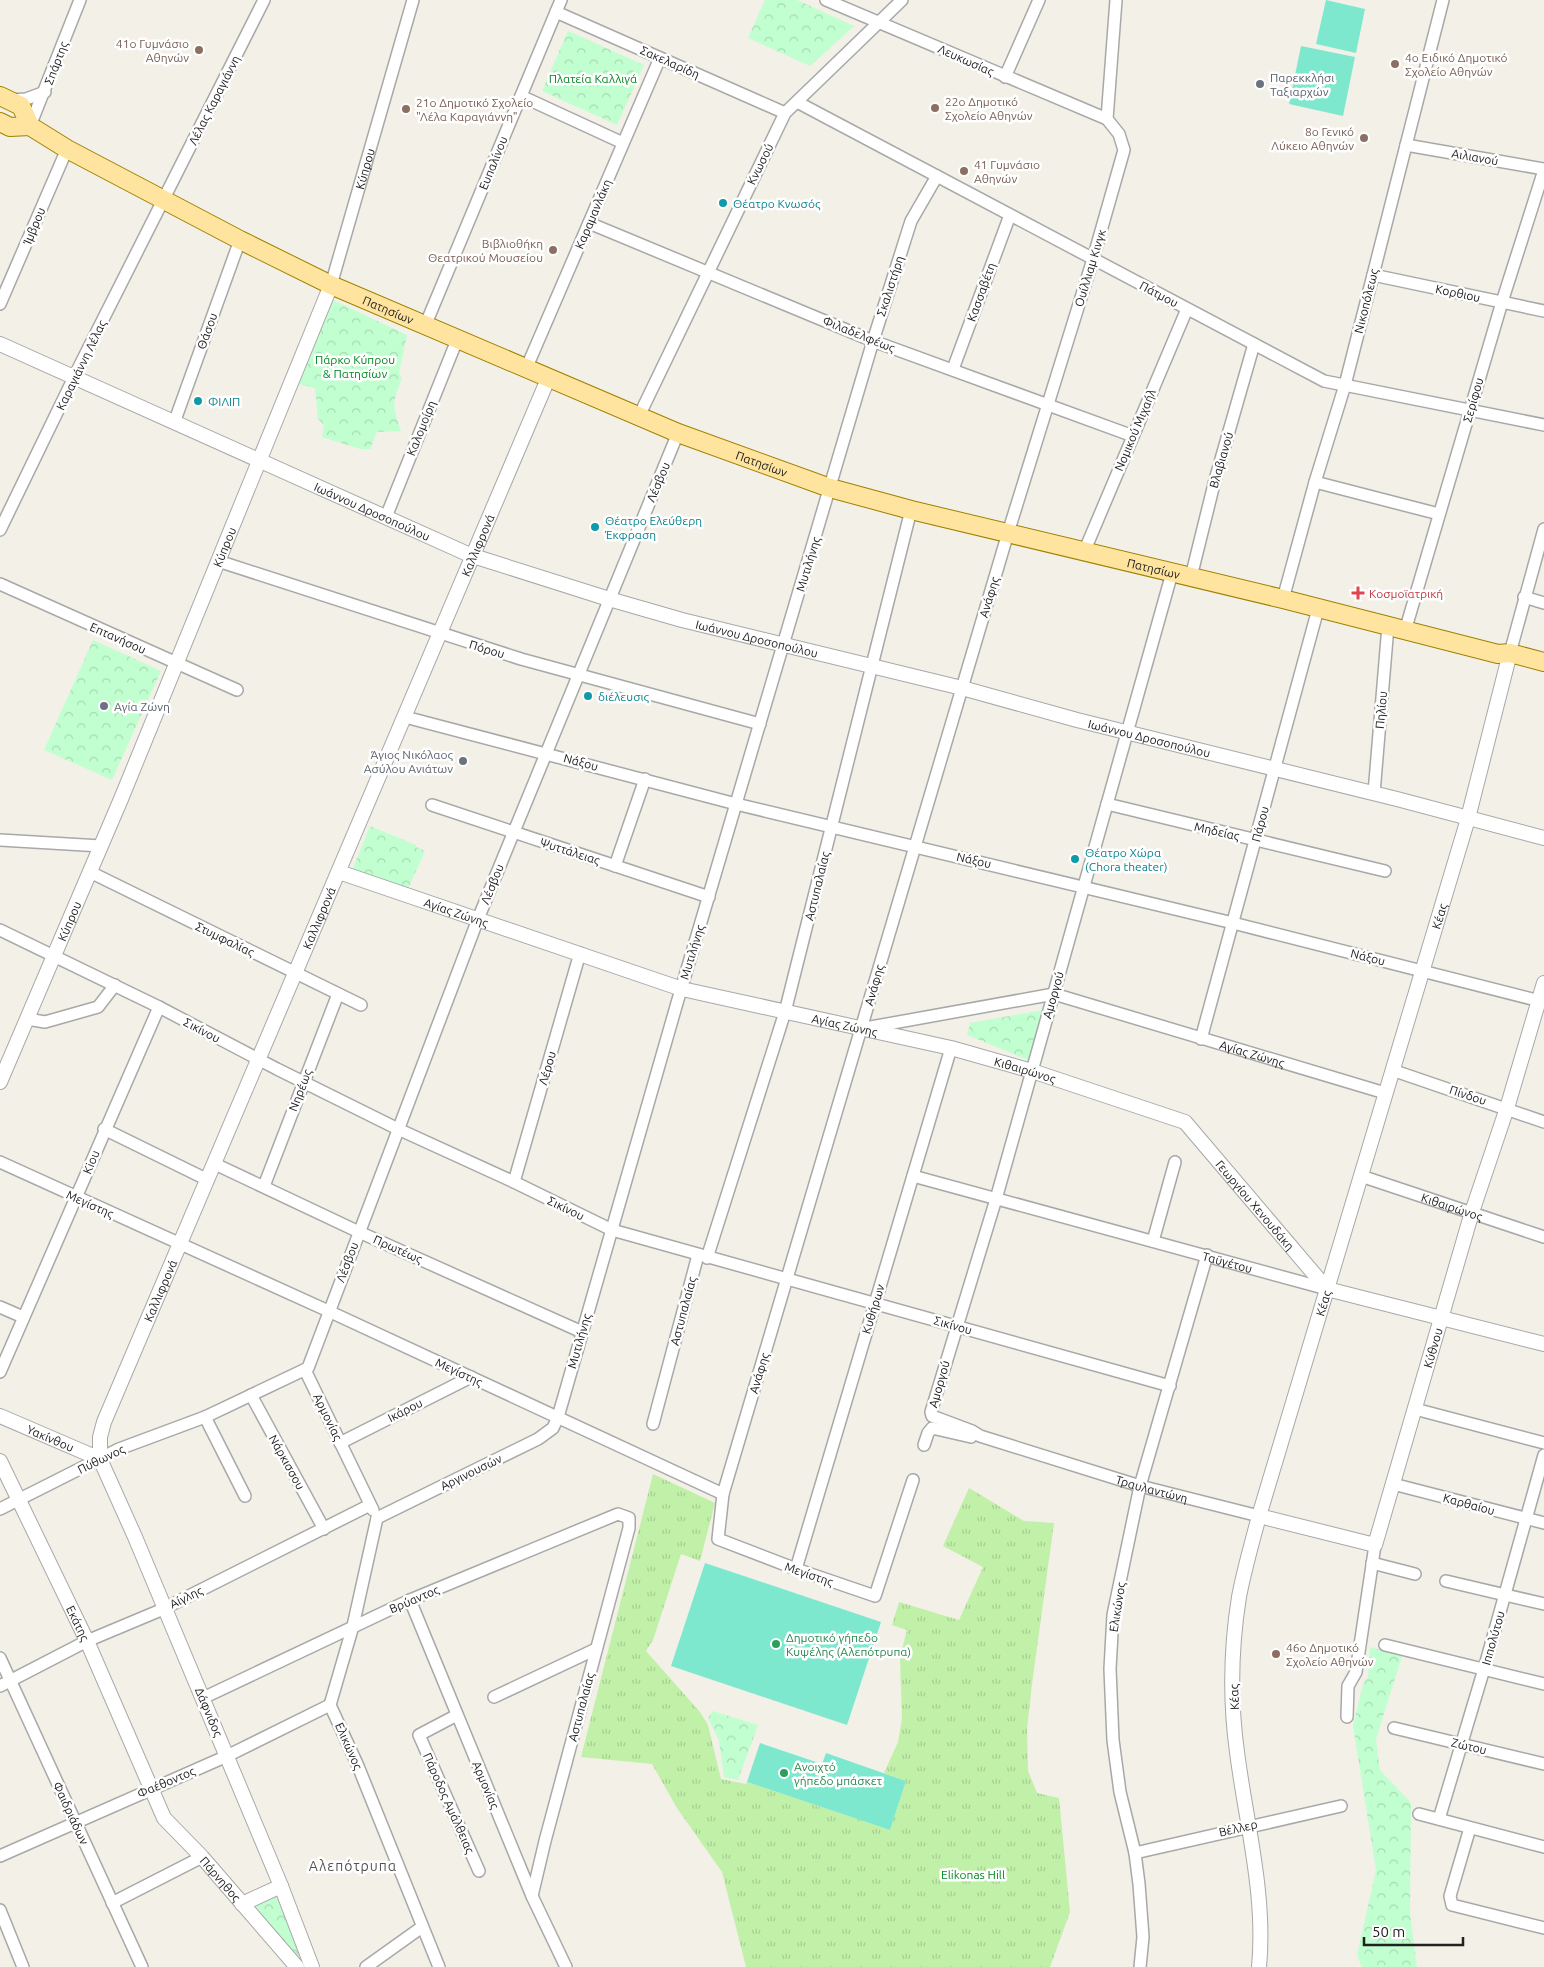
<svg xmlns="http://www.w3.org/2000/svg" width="1544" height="1967" viewBox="0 0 1544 1967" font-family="Ubuntu,sans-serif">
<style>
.grass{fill:url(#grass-tufts)}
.park{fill:url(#park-crowns)}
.pitch{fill:#7ee8cf}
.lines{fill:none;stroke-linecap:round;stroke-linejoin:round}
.minor-casing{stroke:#a8a8a8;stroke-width:14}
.tertiary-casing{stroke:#a8a8a8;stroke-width:16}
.primary-casing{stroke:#9e8200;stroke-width:20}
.minor{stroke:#fff;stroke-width:11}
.tertiary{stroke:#fff;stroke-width:14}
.primary{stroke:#ffe49f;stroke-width:18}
.education-dot{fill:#8d6e63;stroke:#fff;stroke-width:2}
.worship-dot{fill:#6b7280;stroke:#fff;stroke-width:2}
.culture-dot{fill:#0f9aa8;stroke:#fff;stroke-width:2}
.health-dot{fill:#e0444e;stroke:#fff;stroke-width:2}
.leisure-dot{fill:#2e9e5b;stroke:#fff;stroke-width:2}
.labels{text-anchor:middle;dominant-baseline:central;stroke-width:5;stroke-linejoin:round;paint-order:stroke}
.education-label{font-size:12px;fill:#785e54;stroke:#fff;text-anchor:start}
.street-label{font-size:12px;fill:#212121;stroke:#fff}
.worship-label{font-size:12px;fill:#5b616d;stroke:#fff;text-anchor:start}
.park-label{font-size:12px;fill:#028721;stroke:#fff}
.culture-label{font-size:12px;fill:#0d838f;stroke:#fff;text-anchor:start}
.health-label{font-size:12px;fill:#be3a42;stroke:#fff;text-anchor:start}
.leisure-label{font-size:12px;fill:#27864d;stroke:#fff;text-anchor:start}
.neighbourhood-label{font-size:14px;letter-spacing:1px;fill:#545454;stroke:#fff}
</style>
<defs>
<pattern id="grass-tufts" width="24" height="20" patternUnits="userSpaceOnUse" patternTransform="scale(1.25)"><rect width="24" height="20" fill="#c1f0a9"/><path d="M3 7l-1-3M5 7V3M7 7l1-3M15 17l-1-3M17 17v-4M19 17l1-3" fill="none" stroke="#a6ce91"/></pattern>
<pattern id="park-crowns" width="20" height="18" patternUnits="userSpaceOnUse" patternTransform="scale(1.25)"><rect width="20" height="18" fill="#c1ffd0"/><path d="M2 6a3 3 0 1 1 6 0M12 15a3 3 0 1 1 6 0" fill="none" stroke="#a6dab2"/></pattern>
</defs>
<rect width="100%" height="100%" fill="#f2f0e7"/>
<path class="grass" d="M 653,1474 L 715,1503 L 700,1561 L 681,1554 L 653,1640 L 646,1651 L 700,1712 L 708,1725 L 721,1779 L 746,1784 L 747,1782 L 890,1830 L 906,1781 L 884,1773 L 898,1742 L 902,1719 L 900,1657 L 907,1630 L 892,1625 L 899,1602 L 959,1620 L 983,1567 L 943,1546 L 969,1488 L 1024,1521 L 1054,1523 L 1032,1684 L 1027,1729 L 1028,1771 L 1037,1793 L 1059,1798 L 1070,1912 L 1050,1967 L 746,1967 L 722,1872 L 677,1808 L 652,1764 L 581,1757 Z"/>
<path class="park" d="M 765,0 L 797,0 L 854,26 L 810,66 L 748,38 Z
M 568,31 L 644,65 L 617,125 L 542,91 Z
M 333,300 L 407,335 L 399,373 L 402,378 C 392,404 392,405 401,431 L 377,432 L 370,449 L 360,449 L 322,437 L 324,425 L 318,419 L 315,388 L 299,384 Z
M 93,640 L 161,671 L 112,780 L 44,750 Z
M 370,826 L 416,845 L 416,847 L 425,851 L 407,891 L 351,873 Z
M 1048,1009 L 1033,1062 L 967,1035 L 970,1023 Z
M 1370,1647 L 1402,1656 L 1376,1739 L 1380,1770 L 1411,1803 L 1410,1913 L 1417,1967 L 1362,1967 L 1357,1955 L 1376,1870 L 1353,1726 L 1363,1684 L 1368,1677 Z
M 713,1711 L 758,1725 L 738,1780 L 724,1777 L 719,1741 L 708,1718 Z
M 278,1891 L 303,1956 L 298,1958 L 250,1903 Z"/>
<path class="pitch" d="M 1326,0 L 1365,9 L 1356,53 L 1316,44 Z
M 1301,46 L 1355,57 L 1343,116 L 1289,104 Z
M 705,1563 L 881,1622 L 847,1725 L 671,1666 Z
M 760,1743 L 822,1764 L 826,1753 L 906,1781 L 890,1830 L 747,1782 Z"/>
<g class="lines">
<g class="minor-casing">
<g id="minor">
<path d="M 826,0 L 1107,119"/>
<path d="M 556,12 L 785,113"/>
<path d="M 1005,77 L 1039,0"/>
<path d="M 521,96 L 623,143"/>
<path d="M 10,100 L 26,99 L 45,92"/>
<path d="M 797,102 L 1324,381 L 1544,425"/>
<path d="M 30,126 L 80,0"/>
<path d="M 1406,145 L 1544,169"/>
<path d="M 589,223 L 873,341 L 1133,436"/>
<path d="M 1373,275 L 1544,311"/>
<path id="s1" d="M 331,285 L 413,0"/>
<path d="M 0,304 L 67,149"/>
<path d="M 425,326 L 561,0"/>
<path d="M 526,369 L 660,58"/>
<path d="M 953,369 L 1010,215"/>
<path d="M 639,416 L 785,113 L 902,0"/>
<path d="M 174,423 L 240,240"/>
<path d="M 1315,482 L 1439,514"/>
<path d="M 386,517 L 457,340"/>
<path d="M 0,530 L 80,365 L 264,0"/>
<path d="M 1084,552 L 1187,309"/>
<path d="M 218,561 L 521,659 L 760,724"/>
<path id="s2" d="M 1172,573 L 996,1199 L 931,1412 L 932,1416 L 972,1431 L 980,1436 L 1140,1486 L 1259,1516"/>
<path d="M 1191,577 L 1215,480 L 1254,344"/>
<path d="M 0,584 L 237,690"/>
<path d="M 1524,597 L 1544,603"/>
<path d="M 1283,599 L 1315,482 L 1345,385 L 1443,0"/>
<path d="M 1405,631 L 1502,302 L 1544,170"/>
<path d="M 1510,653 L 1544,529"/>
<path d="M 405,717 L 736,804 L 1233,923 L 1544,1002"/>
<path d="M 1374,793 L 1388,626"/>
<path d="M 1107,804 L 1385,871"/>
<path d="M 432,805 L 709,897"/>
<path d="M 0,840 L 101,846"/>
<path d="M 615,866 L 645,779"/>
<path d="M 90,872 L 361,1005"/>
<path d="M 0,930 L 159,1007 L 277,1069 L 398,1129 L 514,1182 L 612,1230 L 1170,1386"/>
<path d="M 27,1019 L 45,1022 L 98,1007 L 115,985"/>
<path id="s3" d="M 865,1028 L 1054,994 L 1385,1093"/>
<path d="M 1201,1039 L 1318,609"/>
<path d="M 1392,1070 L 1544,1122"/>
<path d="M 104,1129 L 208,1180"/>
<path d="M 0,1162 L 324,1309 L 723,1494"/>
<path d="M 215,1164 L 359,1232 L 582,1332"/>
<path id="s4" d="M 913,1176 L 1327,1289"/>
<path id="s5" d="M 1361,1176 L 1544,1237"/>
<path d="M 514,1182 L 580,953"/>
<path d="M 264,1186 L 338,994"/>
<path d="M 1153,1241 L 1175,1162"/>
<path d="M 707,1258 L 785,1012 L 911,510"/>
<path d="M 0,1307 L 23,1317"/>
<path d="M 305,1370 L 373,1510"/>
<path d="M 0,1372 L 159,1007"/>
<path d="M 251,1395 L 324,1529"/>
<path d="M 1415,1409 L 1544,1443"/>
<path d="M 205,1417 L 245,1496"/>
<path d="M 653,1424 L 698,1255"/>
<path d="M 340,1443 L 471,1377"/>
<path d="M 924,1445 L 928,1433 L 932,1428 L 971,1437"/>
<path d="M 913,1480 L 875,1596 L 796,1569 L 718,1539 L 723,1494 L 1008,533 L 1093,259 L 1124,150 L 1119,134 L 1107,119 L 1116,0"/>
<path d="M 1393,1484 L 1544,1523"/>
<path d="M 0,1509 L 119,1449 L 205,1417 L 308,1368 L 478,919 L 678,433"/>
<path d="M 377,1518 L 538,1439 L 553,1428 L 558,1417 L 677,1003 L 873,341 L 911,221 L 937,176"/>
<path d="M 377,1518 L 353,1626 L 330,1705 L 358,1766 L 439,1967"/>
<path d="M 1372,1563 L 1415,1574"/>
<path d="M 796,1569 L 951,1048"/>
<path d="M 1446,1581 L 1544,1604"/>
<path d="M 410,1600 L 532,1896 L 566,1967"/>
<path d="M 1385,1645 L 1544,1684"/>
<path d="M 0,1658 L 142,1967"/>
<path d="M 0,1686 L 87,1641 L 161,1610 L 370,1505"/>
<path d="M 494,1697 L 596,1649"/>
<path d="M 203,1698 L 410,1600 L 618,1514 L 629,1518 L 629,1528 L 545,1841 L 532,1896"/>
<path d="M 457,1715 L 419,1735 L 479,1871"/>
<path d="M 1347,1717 L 1348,1686 L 1356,1672 L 1375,1545"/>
<path d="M 1394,1728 L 1544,1764"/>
<path d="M 1419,1814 L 1544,1847"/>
<path d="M 1439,1819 L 1484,1669 L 1544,1455"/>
<path d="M 1470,1828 L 1450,1896 L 1452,1905 L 1544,1928"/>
<path d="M 1135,1853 L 1341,1806"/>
<path d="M 0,1856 L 227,1756 L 330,1705"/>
<path d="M 112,1903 L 202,1857"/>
<path d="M 0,1910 L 23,1967"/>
<path d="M 366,1967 L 422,1927"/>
<path d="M 1140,1967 L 1143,1937 L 1139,1884 L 1135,1853 L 1120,1792 L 1113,1740 L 1110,1669 L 1113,1615 L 1140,1486 L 1207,1255"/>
</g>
</g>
<g class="tertiary-casing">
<g id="tertiary">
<path id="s6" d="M 0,344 L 470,555 L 609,599 L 682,620 L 962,688 L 1077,720 L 1397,799 L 1544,838"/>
<path id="s7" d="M 339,872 L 682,989 L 951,1048 L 1032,1071 L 1185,1122 L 1327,1289"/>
<path id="s8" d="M 0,1082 L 121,799 L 331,285"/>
<path d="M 1327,1289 L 1544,1344"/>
<path id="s9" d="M 0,1416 L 100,1459"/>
<path id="s10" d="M 0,1461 L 87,1641 L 164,1818 L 202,1857 L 297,1967"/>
<path id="s11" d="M 1259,1516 L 1375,1545 L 1472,1212 L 1507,1108 L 1544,983"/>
<path d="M 242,1904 L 281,1886"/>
<path id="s12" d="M 312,1967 L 281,1886 L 135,1537 L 100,1459 L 100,1437 L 104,1422 L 548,379"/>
<path id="s13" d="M 1259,1967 C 1266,1895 1246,1823 1237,1752 C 1230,1701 1231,1647 1239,1597 C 1244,1570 1252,1543 1259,1516 L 1467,822 L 1510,653"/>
</g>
</g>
<g class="primary-casing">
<g id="primary">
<path id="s14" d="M 0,96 L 21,106 L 30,126 L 67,149 L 240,240 L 331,285 L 678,433 L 830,488 L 911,510 L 1283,599 L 1498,654 L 1510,653 L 1544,662"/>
<path d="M 0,122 L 10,127 L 30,126"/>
</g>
</g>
<use href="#minor" class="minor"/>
<use href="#tertiary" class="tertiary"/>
<use href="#primary" class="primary"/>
</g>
<g class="education-dot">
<circle cx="199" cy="50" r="5"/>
<circle cx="1395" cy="64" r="5"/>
<circle cx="935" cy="108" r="5"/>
<circle cx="406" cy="109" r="5"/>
<circle cx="1364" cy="138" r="5"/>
<circle cx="964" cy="171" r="5"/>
<circle cx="553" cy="250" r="5"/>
<circle cx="1276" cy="1654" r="5"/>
</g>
<g class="worship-dot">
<circle cx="1260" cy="84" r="5"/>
<circle cx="104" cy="706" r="5"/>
<circle cx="463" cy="761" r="5"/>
</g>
<g class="culture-dot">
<circle cx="723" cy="203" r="5"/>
<circle cx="198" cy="401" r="5"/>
<circle cx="595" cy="527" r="5"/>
<circle cx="588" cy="696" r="5"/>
<circle cx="1075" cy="859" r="5"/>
</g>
<path class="health-dot" d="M1355.5 585.5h5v5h5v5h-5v5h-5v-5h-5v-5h5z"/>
<g class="leisure-dot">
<circle cx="776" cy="1644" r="5"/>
<circle cx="784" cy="1773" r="5"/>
</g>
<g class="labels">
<g class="education-label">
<text x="189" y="43" text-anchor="end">41ο Γυμνάσιο<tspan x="189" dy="14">Αθηνών</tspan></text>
<text x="1405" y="57">4ο Ειδικό Δημοτικό<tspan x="1405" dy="14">Σχολείο Αθηνών</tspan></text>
<text x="945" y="101">22ο Δημοτικό<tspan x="945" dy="14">Σχολείο Αθηνών</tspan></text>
<text x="416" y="102">21ο Δημοτικό Σχολείο<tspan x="416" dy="14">"Λέλα Καραγιάννη"</tspan></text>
<text x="1354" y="131" text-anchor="end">8ο Γενικό<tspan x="1354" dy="14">Λύκειο Αθηνών</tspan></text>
<text x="974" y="164">41 Γυμνάσιο<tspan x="974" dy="14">Αθηνών</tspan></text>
<text x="543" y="243" text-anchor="end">Βιβλιοθήκη<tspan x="543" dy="14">Θεατρικού Μουσείου</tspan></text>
<text x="1286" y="1647">46ο Δημοτικό<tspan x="1286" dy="14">Σχολείο Αθηνών</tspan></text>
</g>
<g class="street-label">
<text transform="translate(966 60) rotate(24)">Λευκωσίας</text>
<text transform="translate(670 62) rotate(24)">Σακελαρίδη</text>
<text transform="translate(56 63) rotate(-69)">Σπάρτης</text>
<text transform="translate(214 100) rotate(-63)">Λέλας Καραγιάννη</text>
<text transform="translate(1475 157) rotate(10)">Αιλιανού</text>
<text transform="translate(493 163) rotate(-68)">Ευπαλίνου</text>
<text transform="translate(760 164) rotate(-64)">Κνωσού</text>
<text stroke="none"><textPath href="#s1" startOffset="121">Κύπρου</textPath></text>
<text transform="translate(593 214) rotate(-67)">Καραμανλάκη</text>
<text transform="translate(34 226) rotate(-67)">Ίμβρου</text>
<text transform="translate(1090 268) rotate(-73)">Ουίλλιαμ Κινγκ</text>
<text transform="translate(890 286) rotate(-72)">Σκαλιστήρη</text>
<text transform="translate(981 292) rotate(-70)">Κασσαβέτη</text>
<text transform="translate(1458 293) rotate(12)">Κορθιου</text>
<text transform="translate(1159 294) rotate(28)">Πάτμου</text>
<text transform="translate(1366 301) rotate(-76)">Νικοπόλεως</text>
<text stroke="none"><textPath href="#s14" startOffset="448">Πατησίων</textPath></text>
<text transform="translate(207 331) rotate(-70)">Θάσου</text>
<text transform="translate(859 334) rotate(22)">Φιλαδελφέως</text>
<text transform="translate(81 365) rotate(-64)">Καραγιάννη Λέλας</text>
<text transform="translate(1473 400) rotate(-74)">Σερίφου</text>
<text transform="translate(421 428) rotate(-68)">Καλομοίρη</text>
<text transform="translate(1135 430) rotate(-67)">Νομικού Μιχαήλ</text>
<text transform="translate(1221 460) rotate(-74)">Βλαβιανού</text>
<text stroke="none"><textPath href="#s14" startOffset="852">Πατησίων</textPath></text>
<text transform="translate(658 482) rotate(-67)">Λέσβου</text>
<text stroke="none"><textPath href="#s6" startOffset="408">Ιωάννου Δροσοπούλου</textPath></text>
<text stroke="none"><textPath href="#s12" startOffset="1541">Καλλιφρονά</textPath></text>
<text stroke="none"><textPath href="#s8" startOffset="580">Κύπρου</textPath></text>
<text transform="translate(808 564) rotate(-73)">Μυτιλήνης</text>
<text stroke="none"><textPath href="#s14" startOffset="1258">Πατησίων</textPath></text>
<text transform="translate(989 597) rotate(-73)">Ανάφης</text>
<text transform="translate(118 638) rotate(24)">Επτανήσου</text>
<text stroke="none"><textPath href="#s6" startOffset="814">Ιωάννου Δροσοπούλου</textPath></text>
<text transform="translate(487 649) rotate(17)">Πόρου</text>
<text transform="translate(1381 710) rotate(-85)">Πηλίου</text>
<text stroke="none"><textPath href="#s6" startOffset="1219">Ιωάννου Δροσοπούλου</textPath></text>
<text transform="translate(581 762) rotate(15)">Νάξου</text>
<text transform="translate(1260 824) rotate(-75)">Πάρου</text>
<text transform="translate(1217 831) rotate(13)">Μηδείας</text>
<text transform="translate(570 851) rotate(18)">Ψυττάλειας</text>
<text transform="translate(974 860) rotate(13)">Νάξου</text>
<text transform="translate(492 884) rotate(-68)">Λέσβου</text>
<text transform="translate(817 886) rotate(-76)">Αστυπαλαίας</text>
<text stroke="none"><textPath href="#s7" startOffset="124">Αγίας Ζώνης</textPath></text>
<text stroke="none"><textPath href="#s13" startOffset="1082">Κέας</textPath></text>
<text stroke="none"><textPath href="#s12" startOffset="1136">Καλλιφρονά</textPath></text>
<text stroke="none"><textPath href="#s8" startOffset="175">Κύπρου</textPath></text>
<text transform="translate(225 939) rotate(26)">Στυμφαλίας</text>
<text transform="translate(692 952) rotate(-73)">Μυτιλήνης</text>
<text transform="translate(1368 957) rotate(14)">Νάξου</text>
<text transform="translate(874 985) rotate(-74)">Ανάφης</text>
<text transform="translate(1053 995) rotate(-74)">Αμοργού</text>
<text stroke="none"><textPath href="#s7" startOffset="529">Αγίας Ζώνης</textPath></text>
<text transform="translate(202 1030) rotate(28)">Σικίνου</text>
<text stroke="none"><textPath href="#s3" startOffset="399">Αγίας Ζώνης</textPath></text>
<text transform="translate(547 1068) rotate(-74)">Λέρου</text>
<text stroke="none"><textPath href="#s7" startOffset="715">Κιθαιρώνος</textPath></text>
<text transform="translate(300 1090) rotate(-69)">Νηρέως</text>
<text transform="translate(1468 1095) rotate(18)">Πίνδου</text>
<text transform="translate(91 1162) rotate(-68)">Kiou</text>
<text transform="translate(90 1204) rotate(24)">Μεγίστης</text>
<text stroke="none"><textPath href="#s7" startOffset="992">Γεωργίου Χενουδάκη</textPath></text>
<text stroke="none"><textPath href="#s5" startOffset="96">Κιθαιρώνος</textPath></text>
<text transform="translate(566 1208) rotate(26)">Σικίνου</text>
<text transform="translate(398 1249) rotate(24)">Πρωτέως</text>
<text stroke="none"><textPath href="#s4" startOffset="326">Ταϋγέτου</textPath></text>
<text transform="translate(347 1262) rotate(-69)">Λέσβου</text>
<text stroke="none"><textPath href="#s12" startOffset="731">Καλλιφρονά</textPath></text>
<text stroke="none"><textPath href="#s13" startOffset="678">Κέας</textPath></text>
<text transform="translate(873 1309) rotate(-73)">Κυθήρων</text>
<text transform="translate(683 1311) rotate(-75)">Αστυπαλαίας</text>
<text transform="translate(953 1325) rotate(16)">Σικίνου</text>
<text transform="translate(579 1341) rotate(-74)">Μυτιλήνης</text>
<text stroke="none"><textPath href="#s11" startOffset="325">Κύθνου</textPath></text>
<text transform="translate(459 1372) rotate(25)">Μεγίστης</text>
<text transform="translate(759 1373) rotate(-73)">Ανάφης</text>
<text transform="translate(939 1384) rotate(-74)">Αμοργού</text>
<text transform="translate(405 1410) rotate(-27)">Ικάρου</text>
<text transform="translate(328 1417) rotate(64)">Αρμονίας</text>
<text stroke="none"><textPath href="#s9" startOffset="55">Υακίνθου</textPath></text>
<text transform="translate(101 1459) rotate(-26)">Πύθωνος</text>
<text transform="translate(287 1462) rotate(61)">Νάρκισσου</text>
<text transform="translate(471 1472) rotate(-26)">Αργινουσών</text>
<text stroke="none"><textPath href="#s2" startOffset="1109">Τραυλαντώνη</textPath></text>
<text transform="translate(1469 1504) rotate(15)">Καρθαίου</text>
<text transform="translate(809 1574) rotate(19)">Μεγίστης</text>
<text transform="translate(186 1597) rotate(-26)">Αίγλης</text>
<text transform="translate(414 1599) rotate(-23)">Βρύαντος</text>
<text transform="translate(1117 1607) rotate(-81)">Ελικώνος</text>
<text stroke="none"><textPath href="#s10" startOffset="180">Εκάτης</textPath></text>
<text transform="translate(1493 1638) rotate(-74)">Ιππολύτου</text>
<text transform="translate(1234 1697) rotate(-92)">Κέας</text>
<text transform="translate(581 1707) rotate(-75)">Αστυπαλαίας</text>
<text transform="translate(209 1712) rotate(67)">Δάφνιδος</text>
<text transform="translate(349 1746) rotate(66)">Ελικώνος</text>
<text transform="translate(1469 1746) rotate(13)">Ζώτου</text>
<text transform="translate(166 1782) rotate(-23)">Φαέθοντος</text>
<text transform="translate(486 1785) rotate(67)">Αρμονίας</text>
<text transform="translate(449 1803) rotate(66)">Πάροδος Αμάλθειας</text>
<text transform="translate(71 1813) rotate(65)">Φαιδριάδων</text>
<text transform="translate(1238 1828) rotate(-13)">Βέλλερ</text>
<text stroke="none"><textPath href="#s10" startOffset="476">Πάρνηθος</textPath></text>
</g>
<g class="worship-label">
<text x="1270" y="77">Παρεκκλήσι<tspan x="1270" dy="14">Ταξιαρχών</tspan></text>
<text x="114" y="706">Αγία Ζώνη</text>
<text x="453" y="754" text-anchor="end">Άγιος Νικόλαος<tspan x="453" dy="14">Ασύλου Ανιάτων</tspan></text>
</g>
<g class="park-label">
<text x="593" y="78">Πλατεία Καλλιγά</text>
<text x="355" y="359">Πάρκο Κύπρου<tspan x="355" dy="14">&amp; Πατησίων</tspan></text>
<text x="973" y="1874">Elikonas Hill</text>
</g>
<g class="culture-label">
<text x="733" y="203">Θέατρο Κνωσός</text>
<text x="208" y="401">ΦΙΛΙΠ</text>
<text x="605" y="520">Θέατρο Ελεύθερη<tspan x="605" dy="14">Έκφραση</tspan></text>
<text x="598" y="696">διέλευσις</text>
<text x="1085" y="852">Θέατρο Χώρα<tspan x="1085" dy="14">(Chora theater)</tspan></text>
</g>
<g class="health-label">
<text x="1369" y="593">Κοσμοϊατρική</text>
</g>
<g class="leisure-label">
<text x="786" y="1637">Δημοτικό γήπεδο<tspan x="786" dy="14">Κυψέλης (Αλεπότρυπα)</tspan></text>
<text x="794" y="1766">Ανοιχτό<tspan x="794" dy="14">γήπεδο μπάσκετ</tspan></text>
</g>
<g class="neighbourhood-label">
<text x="353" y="1866">Αλεπότρυπα</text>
</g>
</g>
<path d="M1364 1937v8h99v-8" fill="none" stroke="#212121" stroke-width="2.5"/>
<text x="1372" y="1937" font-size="15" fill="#212121" stroke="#ffffff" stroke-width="4" paint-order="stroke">50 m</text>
</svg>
